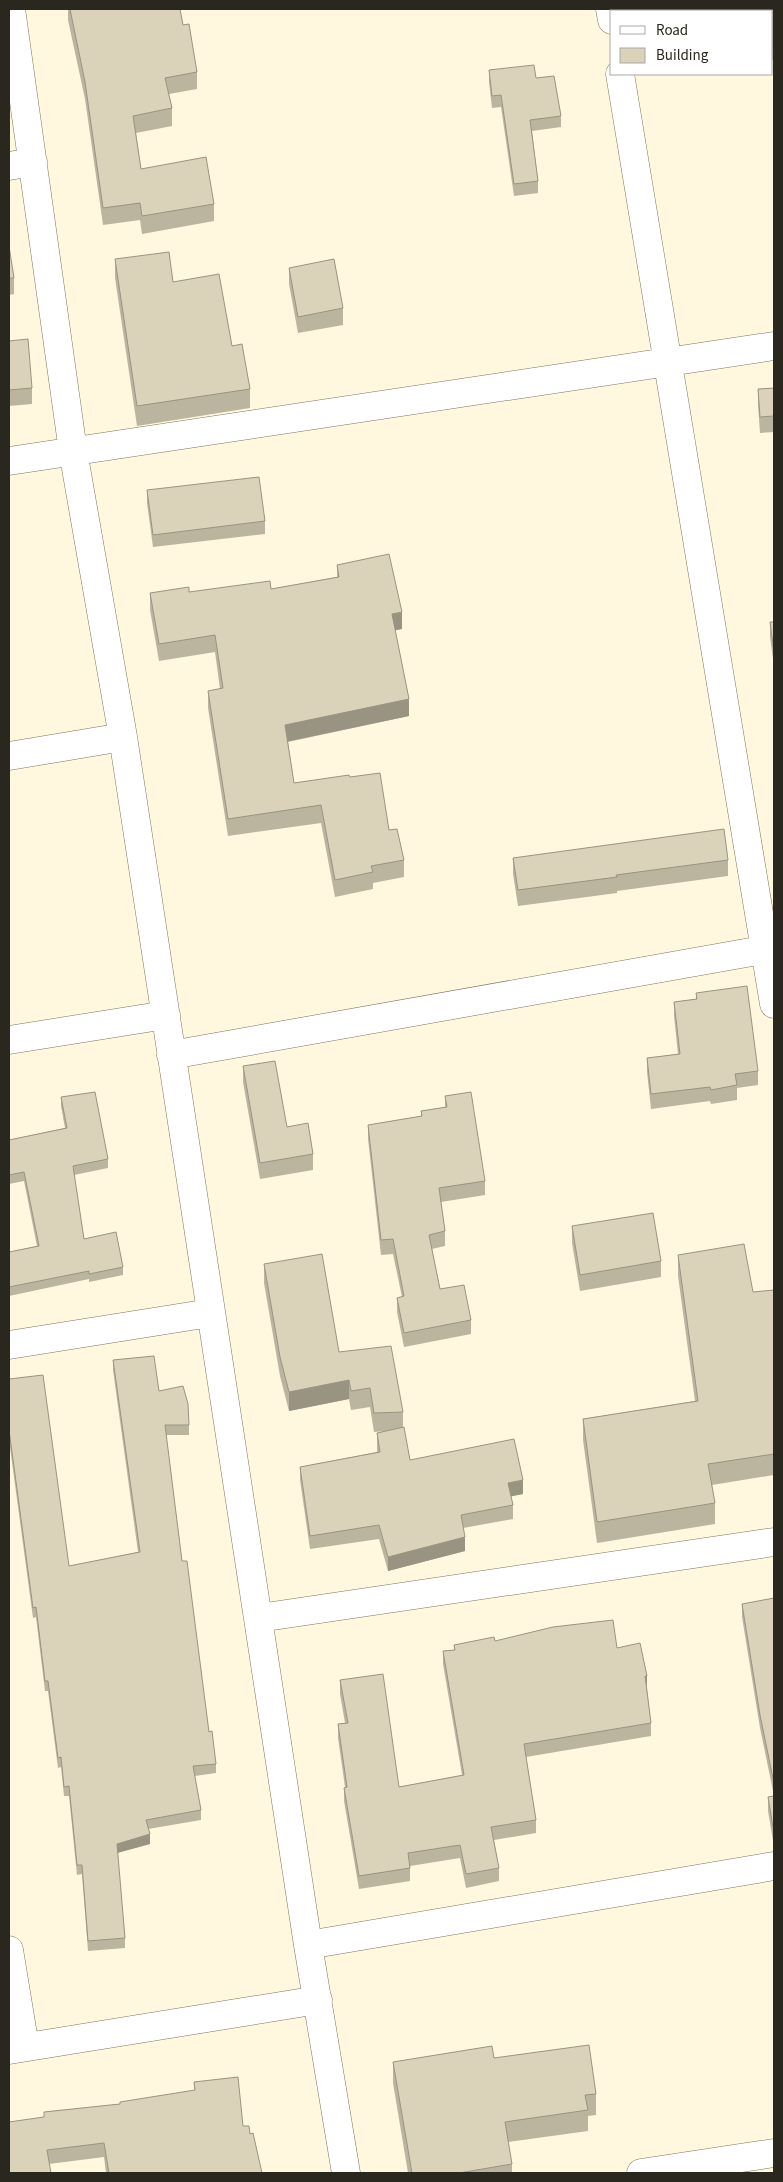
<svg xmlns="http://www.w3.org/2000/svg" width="783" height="2182" viewBox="0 0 783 2182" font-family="'Source Sans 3',sans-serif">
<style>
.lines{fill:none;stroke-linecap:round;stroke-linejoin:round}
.minor-casing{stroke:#7c765f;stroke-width:29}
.minor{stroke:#fff;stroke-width:28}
.wall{fill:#bbb5a0}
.shaded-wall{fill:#999482}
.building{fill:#dad3ba;stroke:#999482}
</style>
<rect width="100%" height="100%" fill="#fff8de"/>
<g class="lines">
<g class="minor-casing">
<path id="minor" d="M 11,9 L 73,451 L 123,737 L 308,1945 L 346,2173
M 610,9 L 612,20
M 620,74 L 774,1004
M 9,166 L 33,162
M 9,461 L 774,346
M 9,756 L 123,737
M 9,1040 L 166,1015
M 171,1055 L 774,948
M 9,1345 L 210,1313
M 259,1618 L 774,1542
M 308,1945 L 774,1866
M 9,1950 L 25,2047
M 9,2050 L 318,2000
M 641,2173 L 774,2153"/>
</g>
<use href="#minor" class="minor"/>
</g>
<path class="wall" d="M 68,9 L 180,9 L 183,25 L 197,72 L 197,89 L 169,94 L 172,108 L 172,126 L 136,133 L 141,169 L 214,204 L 214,221 L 142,234 L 140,220 L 103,225 L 85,99 L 68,20 Z
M 774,9 L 774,65 L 774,59 L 772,60 L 772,11 Z
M 489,70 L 536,78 L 561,116 L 561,127 L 532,131 L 538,181 L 538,193 L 514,196 L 501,107 L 492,108 L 489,82 Z
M 9,246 L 14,278 L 14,294 L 9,295 Z
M 115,259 L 173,282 L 232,346 L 250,389 L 250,408 L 137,426 L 115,278 Z
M 289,268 L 343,308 L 343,325 L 298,333 L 289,284 Z
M 9,341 L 32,388 L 32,404 L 9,406 Z
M 774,388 L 774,432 L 760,433 L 758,405 L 758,389 Z
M 147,490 L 265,521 L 265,534 L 153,547 L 147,503 Z
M 337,565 L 402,629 L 395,630 L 409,716 L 288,742 L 294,783 L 350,777 L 389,830 L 404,860 L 404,877 L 373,883 L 373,889 L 335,897 L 321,823 L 228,836 L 208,708 L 208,691 L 220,689 L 215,652 L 159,661 L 150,610 L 150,593 L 189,592 L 271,589 L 337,577 Z
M 770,622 L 774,622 L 774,666 L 770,637 Z
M 513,858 L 728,860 L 728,876 L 617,891 L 617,893 L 518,906 L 513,874 Z
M 696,993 L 758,1071 L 758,1085 L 737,1088 L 737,1100 L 711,1104 L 710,1101 L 651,1109 L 647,1072 L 647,1058 L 678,1054 L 674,1016 L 674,1002 L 696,999 Z
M 243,1066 L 287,1127 L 313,1154 L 313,1170 L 260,1179 L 243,1082 Z
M 445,1096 L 485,1181 L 485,1195 L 441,1202 L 445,1231 L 445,1246 L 432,1249 L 440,1289 L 471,1320 L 471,1334 L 404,1347 L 397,1312 L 397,1298 L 402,1297 L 393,1254 L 381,1255 L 368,1139 L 368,1125 L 421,1116 L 421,1111 L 445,1107 Z
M 61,1097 L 108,1159 L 108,1168 L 74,1175 L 84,1239 L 123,1267 L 123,1275 L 89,1282 L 89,1279 L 9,1296 L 9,1252 L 37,1246 L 24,1181 L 9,1184 L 9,1140 L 65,1128 L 61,1106 Z
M 572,1226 L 661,1261 L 661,1277 L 580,1291 L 572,1243 Z
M 678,1255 L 753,1292 L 774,1290 L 774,1475 L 712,1485 L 715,1503 L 715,1524 L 597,1543 L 583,1440 L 583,1419 L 695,1401 L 678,1276 Z
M 264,1264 L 339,1352 L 403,1412 L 403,1427 L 410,1460 L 523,1494 L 511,1496 L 513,1505 L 513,1519 L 463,1528 L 465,1551 L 388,1571 L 379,1539 L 310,1549 L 300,1480 L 300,1467 L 377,1452 L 377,1433 L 385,1431 L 374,1432 L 370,1407 L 351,1410 L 349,1399 L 289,1411 L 280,1376 L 264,1283 Z
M 113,1360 L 159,1391 L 189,1425 L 189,1435 L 166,1435 L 182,1561 L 209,1732 L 216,1764 L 216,1773 L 195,1776 L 201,1810 L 201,1820 L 148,1829 L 150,1844 L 117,1853 L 125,1938 L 125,1948 L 88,1951 L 82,1874 L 77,1875 L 69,1796 L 64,1796 L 61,1767 L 58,1768 L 48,1691 L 45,1691 L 36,1617 L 33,1618 L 9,1440 L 9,1379 L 69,1566 L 138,1552 L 113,1370 Z
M 774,1598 L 774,1841 L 773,1841 L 768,1811 L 768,1797 L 774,1796 L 760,1728 L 742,1617 L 742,1604 Z
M 495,1641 L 617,1648 L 647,1689 L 651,1723 L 651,1736 L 526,1757 L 536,1820 L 536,1833 L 494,1840 L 499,1868 L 499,1881 L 466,1888 L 460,1858 L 410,1866 L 410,1881 L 359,1889 L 344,1801 L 344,1788 L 345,1787 L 338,1738 L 338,1724 L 345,1723 L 340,1694 L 340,1680 L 399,1787 L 462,1775 L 443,1664 L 443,1651 L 454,1650 L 454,1645 Z
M 494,2058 L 596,2094 L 596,2115 L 588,2116 L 588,2131 L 508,2142 L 512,2164 L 512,2173 L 408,2173 L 393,2083 L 393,2062 Z
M 194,2082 L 243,2126 L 250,2134 L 262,2173 L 106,2173 L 104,2157 L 49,2164 L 9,2173 L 44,2117 L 44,2112 L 120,2104 L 194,2091 Z"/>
<path class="shaded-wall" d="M 402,612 L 402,629 L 392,631 L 392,614 Z
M 409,699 L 409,716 L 285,742 L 285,725 Z
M 349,1380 L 349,1399 L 289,1411 L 289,1392 Z
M 523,1480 L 523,1494 L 508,1497 L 508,1483 Z
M 465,1537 L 465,1551 L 388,1571 L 388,1557 Z
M 645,1676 L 647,1676 L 647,1689 Z
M 150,1834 L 150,1844 L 117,1853 L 117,1844 Z"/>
<path class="building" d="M 70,9 L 180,9 L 183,25 L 189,24 L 197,72 L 165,78 L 172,108 L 133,116 L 141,169 L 206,157 L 214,204 L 142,216 L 140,203 L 103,208 L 85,82 Z
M 692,9 L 723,9 L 724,11 L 693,11 Z
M 762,9 L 774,9 L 774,50 L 774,45 L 772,45 L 772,11 L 762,11 Z
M 534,65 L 536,78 L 554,76 L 561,116 L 530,120 L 538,181 L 514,184 L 501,95 L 492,96 L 489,70 Z
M 9,246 L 14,278 L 9,278 Z
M 169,252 L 173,282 L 219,274 L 232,346 L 242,344 L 250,389 L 137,406 L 115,259 Z
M 334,259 L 343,308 L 298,317 L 289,268 Z
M 28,339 L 32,388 L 9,390 L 9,341 Z
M 774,388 L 774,416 L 760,417 L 758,389 Z
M 259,477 L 265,521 L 153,535 L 147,490 Z
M 389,554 L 402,612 L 392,614 L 409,699 L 285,725 L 294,783 L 349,775 L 350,777 L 380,773 L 389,830 L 397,829 L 404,860 L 371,866 L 373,872 L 335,880 L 321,805 L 228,819 L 208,691 L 223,688 L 215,635 L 159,644 L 150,593 L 189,587 L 189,592 L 270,581 L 271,589 L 339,577 L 337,565 Z
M 770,622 L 774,622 L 774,652 Z
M 724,829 L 728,860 L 616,875 L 617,877 L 518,890 L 513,858 Z
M 747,986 L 758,1071 L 735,1074 L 737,1085 L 711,1090 L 710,1087 L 651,1094 L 647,1058 L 680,1054 L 674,1002 L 697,999 L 696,993 Z
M 275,1061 L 287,1127 L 308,1123 L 313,1154 L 260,1163 L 243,1066 Z
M 95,1092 L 108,1159 L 73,1166 L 84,1239 L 116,1232 L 123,1267 L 89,1274 L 89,1271 L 9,1287 L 9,1252 L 39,1246 L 24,1172 L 9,1175 L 9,1140 L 67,1128 L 61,1097 Z
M 471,1092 L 485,1181 L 439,1188 L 445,1231 L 429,1235 L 440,1289 L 464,1285 L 471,1320 L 404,1333 L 397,1298 L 404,1296 L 393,1239 L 381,1240 L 368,1125 L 422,1116 L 421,1111 L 447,1107 L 445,1096 Z
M 653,1213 L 661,1261 L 580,1275 L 572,1226 Z
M 744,1244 L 753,1292 L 774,1290 L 774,1454 L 708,1464 L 715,1503 L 597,1522 L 583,1419 L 698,1401 L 678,1255 Z
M 322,1254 L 339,1352 L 391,1346 L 403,1412 L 374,1413 L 370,1388 L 351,1391 L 349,1380 L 289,1392 L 280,1357 L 264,1264 Z
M 154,1356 L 159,1391 L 183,1386 L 188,1404 L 189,1425 L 165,1425 L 182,1561 L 187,1561 L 209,1732 L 212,1731 L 216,1764 L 193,1766 L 201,1810 L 146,1820 L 150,1834 L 117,1844 L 125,1938 L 88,1941 L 82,1865 L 77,1865 L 69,1786 L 64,1787 L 61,1757 L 58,1758 L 48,1681 L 45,1681 L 36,1607 L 33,1608 L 9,1430 L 9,1379 L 43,1375 L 69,1566 L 140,1552 L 113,1360 Z
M 404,1427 L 410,1460 L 514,1439 L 523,1480 L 508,1483 L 513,1505 L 461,1515 L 465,1537 L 388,1557 L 379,1525 L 310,1536 L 300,1467 L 380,1452 L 377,1433 Z
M 774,1598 L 774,1783 L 760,1715 L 742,1604 Z
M 613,1620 L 617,1648 L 640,1643 L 647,1676 L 645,1676 L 651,1723 L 524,1744 L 536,1820 L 491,1827 L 499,1868 L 466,1874 L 460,1845 L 408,1853 L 410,1868 L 359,1876 L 344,1788 L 347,1787 L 338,1724 L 348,1723 L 340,1680 L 383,1674 L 399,1787 L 464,1775 L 443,1651 L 455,1650 L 454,1645 L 494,1637 L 495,1641 L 553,1627 Z
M 774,1796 L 774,1827 L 773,1827 L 768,1797 Z
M 589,2045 L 596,2094 L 585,2095 L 588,2110 L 505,2122 L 512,2164 L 459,2173 L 412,2173 L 393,2062 L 492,2046 L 494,2058 Z
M 238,2077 L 243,2126 L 249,2126 L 250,2134 L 253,2133 L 262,2173 L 109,2173 L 104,2143 L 47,2150 L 51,2173 L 9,2173 L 9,2122 L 44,2117 L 44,2112 L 120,2104 L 120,2102 L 195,2090 L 194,2082 Z"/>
<rect width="783" height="2182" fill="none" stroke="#2a271e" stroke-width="20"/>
<rect x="610" y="10" width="162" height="65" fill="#ffffff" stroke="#aaa9a5"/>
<rect x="620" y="26" width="25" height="8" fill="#ffffff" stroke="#aaa9a5"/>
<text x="656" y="35" font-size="15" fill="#2a271e">Road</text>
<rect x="620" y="48" width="25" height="15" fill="#dad3ba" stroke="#aaa9a5"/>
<text x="656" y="60" font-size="15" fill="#2a271e">Building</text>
</svg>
